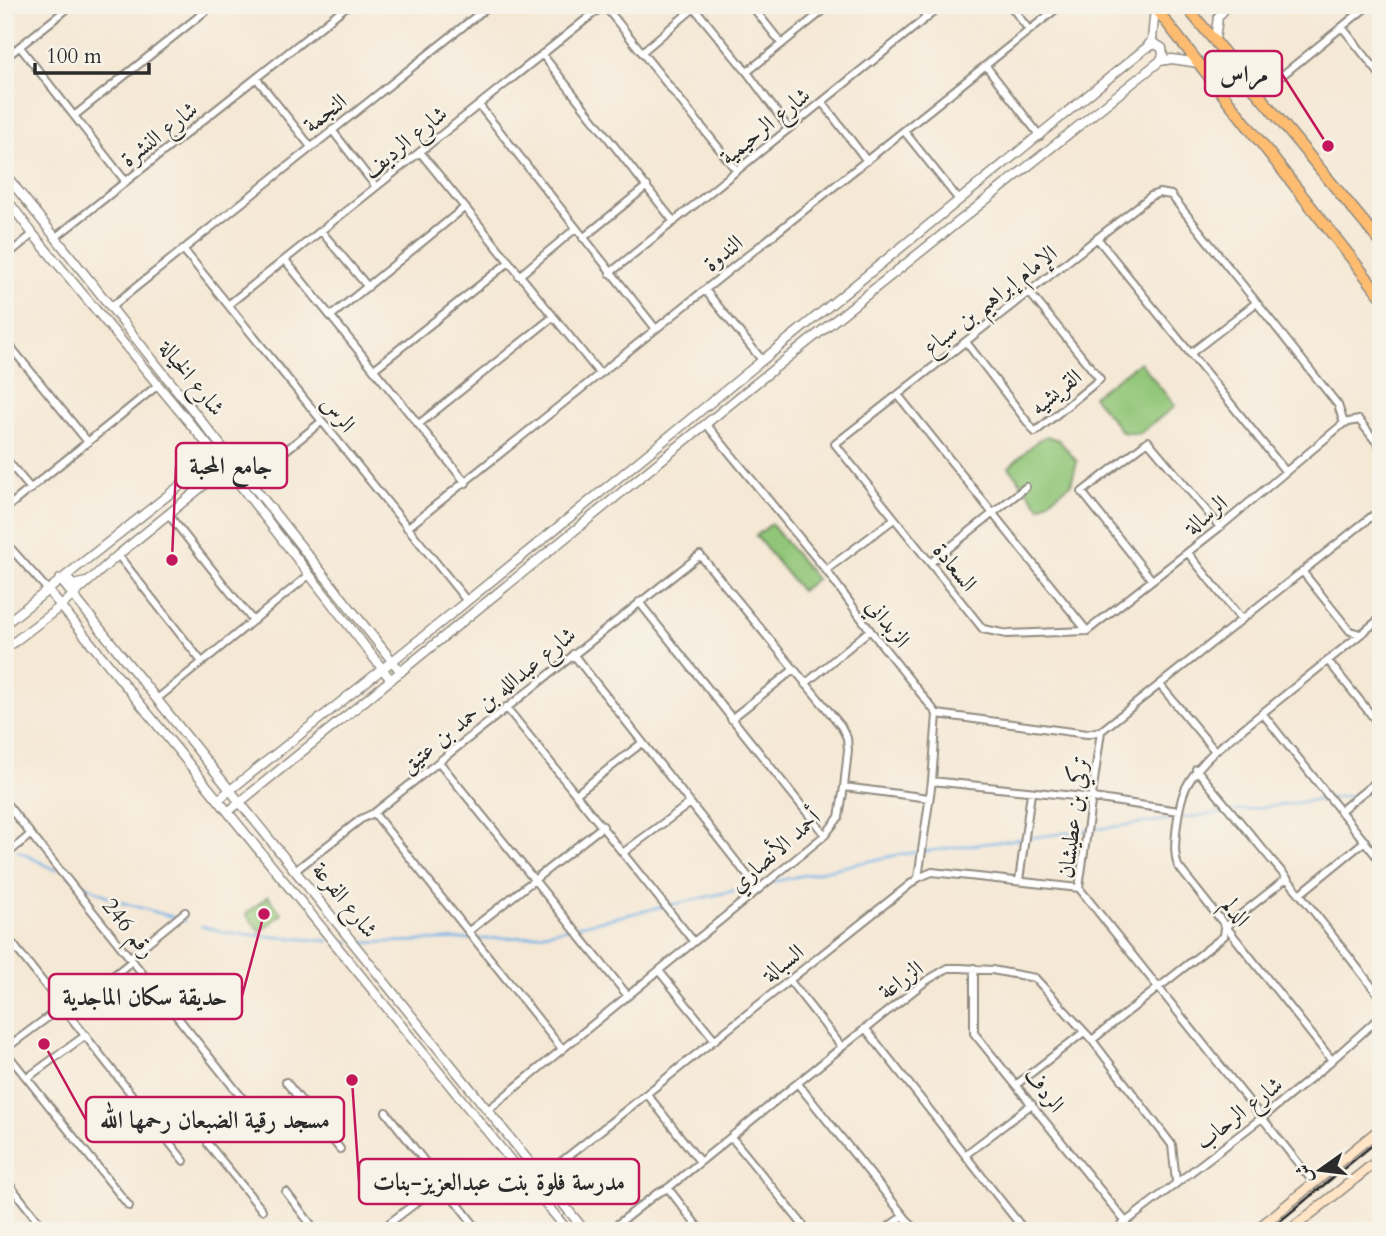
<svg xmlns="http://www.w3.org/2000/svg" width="1386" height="1236" viewBox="0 0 1386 1236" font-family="Cardo,Amiri,serif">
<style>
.green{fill:#91c678;stroke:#5e7852;stroke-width:2}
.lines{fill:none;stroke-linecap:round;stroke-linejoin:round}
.stream{stroke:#74b2e7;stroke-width:2.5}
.minor-casing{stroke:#908a80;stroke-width:10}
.tertiary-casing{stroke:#908a80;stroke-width:11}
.secondary-casing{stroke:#908a80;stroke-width:12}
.primary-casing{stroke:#908a80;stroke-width:13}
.minor{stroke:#fff;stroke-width:6}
.tertiary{stroke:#fff;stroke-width:8}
.secondary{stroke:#ffe4c6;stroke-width:9}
.primary{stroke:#febc70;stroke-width:10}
.rail{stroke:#2b2b2b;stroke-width:2.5}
.labels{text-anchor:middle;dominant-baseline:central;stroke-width:5;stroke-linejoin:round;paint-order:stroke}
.street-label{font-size:23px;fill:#2b2b2b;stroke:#f7f3e8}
.leader{fill:none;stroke:#c2185b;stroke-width:2.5}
.callout-dot{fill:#c2185b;stroke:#f7f3e8;stroke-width:2.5}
.callout{fill:#f7f3e8;stroke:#c2185b;stroke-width:2.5}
.callout-label{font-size:24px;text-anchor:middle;font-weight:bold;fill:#2b2b2b}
</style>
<rect width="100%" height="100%" fill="#f7f3e8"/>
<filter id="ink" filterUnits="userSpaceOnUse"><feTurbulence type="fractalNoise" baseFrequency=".0143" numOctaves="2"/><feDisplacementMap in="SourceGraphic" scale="14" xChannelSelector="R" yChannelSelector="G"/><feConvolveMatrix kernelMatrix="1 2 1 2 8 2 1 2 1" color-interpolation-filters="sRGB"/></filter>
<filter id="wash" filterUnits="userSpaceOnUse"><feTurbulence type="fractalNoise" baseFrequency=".00686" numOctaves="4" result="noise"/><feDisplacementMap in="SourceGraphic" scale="28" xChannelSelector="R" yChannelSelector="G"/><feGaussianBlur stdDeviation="1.57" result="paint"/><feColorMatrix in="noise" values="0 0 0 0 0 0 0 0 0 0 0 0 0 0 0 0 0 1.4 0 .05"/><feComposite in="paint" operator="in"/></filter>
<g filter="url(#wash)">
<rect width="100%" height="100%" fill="#f5e8d5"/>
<path class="green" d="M 1140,362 L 1175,406 L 1139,434 L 1122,432 L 1093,396 Z
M 1047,436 L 1059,440 L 1077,462 L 1071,484 L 1040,507 L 1009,467 L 1038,440 Z
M 771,524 L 816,579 L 801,591 L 756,536 Z
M 268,896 L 282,914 L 260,932 L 246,914 Z"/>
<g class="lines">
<path class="stream" d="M 1363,794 L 1381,792
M 1235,811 L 1356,795
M 5,844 L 10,846
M 18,851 L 56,870
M 68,876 L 117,901 L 173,917
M 772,882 L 897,855 L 1228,812
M 182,920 L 185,921
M 202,926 L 226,933 L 329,941
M 577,926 L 755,886
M 480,939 L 525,937 L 568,928
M 340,942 L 350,942
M 360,943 L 470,939"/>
</g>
</g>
<g filter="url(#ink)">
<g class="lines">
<g class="minor-casing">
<path id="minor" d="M 692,5 L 747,72 L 789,129
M 751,5 L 782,44
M 917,5 L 927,18
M 1010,5 L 1029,30
M 1342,27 L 1381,76
M 20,47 L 126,182
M 642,52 L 694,8
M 542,54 L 674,222
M 5,58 L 72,5
M 986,66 L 1040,136
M 747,72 L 830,5
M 257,79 L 311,147
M 1259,94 L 1369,5
M 822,102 L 867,161
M 479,105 L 656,329
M 74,116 L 213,5
M 332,130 L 376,187
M 904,131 L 959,200
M 420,152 L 600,374
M 321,231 L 368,287
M 56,237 L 348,5
M 583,238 L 647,186
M 1097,238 L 1286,472
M 183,249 L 467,601
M 5,257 L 33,234
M 285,260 L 466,483
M 610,273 L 942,5
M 519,276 L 575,229
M 705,290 L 762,360
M 228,305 L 604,5 L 737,171
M 111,307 L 490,5
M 331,316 L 464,208
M 5,340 L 88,442
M 966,342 L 1035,432 L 1100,379 L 1029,292
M 1191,353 L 1256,303
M 374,369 L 509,262
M 898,395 L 1087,631
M 1344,423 L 1359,420 L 1381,448
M 419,424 L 553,317
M 706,424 L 826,570 L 870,630 L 937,714 L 932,781 L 918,878
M 5,458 L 31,489
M 249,480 L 321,422
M 5,509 L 158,385
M 168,514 L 253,621
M 407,528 L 1061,5
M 5,542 L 47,589
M 1188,553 L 1241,619
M 118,555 L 202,662
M 930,563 L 1026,487
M 826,570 L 894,519
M 1302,571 L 1350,631 L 1360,634
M 1152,580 L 1082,492 L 1148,441 L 1220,527
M 639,602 L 825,835
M 1087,631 L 1007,634 L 983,629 L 835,444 L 1151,196 L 1159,193 L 1171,195 L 1338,405 L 1344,423
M 1087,631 L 1220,527 L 1344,423
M 573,654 L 758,889
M 1329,662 L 1381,727
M 805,684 L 870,630
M 1160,685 L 1215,751
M 157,699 L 309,575
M 506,707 L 694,942
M 937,714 L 1087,734 L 1101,731
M 1263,714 L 1381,862
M 731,719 L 793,670
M 439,762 L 628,996
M 1196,769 L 1300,894 L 1381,998
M 932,781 L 1093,798 L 1179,811
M 844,787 L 929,798
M 576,794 L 642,743
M 5,802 L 251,1109
M 1340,811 L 1381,778
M 374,813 L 562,1049
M 624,852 L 689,804
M 5,856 L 31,834
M 296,870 L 361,819 L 374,813 L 700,555 L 841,726 L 847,738 L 848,750 L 844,787 L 839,817 L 825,835 L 489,1109
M 1019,881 L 1031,793
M 1300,894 L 1365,841
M 469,931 L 603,826
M 5,934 L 184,1161
M 130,957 L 185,912
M 974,968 L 974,1033 L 1125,1221
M 659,971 L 715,1040
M 790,981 L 842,1047
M 67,1012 L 132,961
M 865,1028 L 1025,1231
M 1092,1040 L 1224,936 L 1225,927 L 1287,878
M 5,1049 L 63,1006
M 5,1051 L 129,1206
M 1331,1059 L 1178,866 C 1174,855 1175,845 1176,833 C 1180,793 1185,780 1215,751 L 1381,618
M 27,1078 L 86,1035
M 286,1082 L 340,1149
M 798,1084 L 916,1231
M 1017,1084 L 1084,1032
M 647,1094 L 700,1162
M 386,1112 L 479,1231
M 732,1138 L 808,1231
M 208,1144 L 262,1210
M 965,1155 L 1032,1104
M 542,1177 L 918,878 L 932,872 L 1079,888
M 5,1179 L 46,1231
M 1314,1183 L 1079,888 L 1101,731 L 1381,509
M 668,1188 L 701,1231
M 286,1192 L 316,1231
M 379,1231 L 442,1183
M 609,1231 L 656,1194 L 668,1188 L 842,1047 L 926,981 L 948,968 L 961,968 L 992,970 L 1035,978 L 1092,1040 L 1172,1145 L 1176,1181
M 883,1231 L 903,1216
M 1114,1231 L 1263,1117 L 1322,1069 L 1381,1016"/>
</g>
<g class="tertiary-casing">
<path id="tertiary" d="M 1215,40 L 1218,17 L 1228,5
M 1149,47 L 1155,44 L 1162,48 L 1163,55 L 1160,61
M 5,174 L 401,672
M 5,197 L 33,234 L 226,467 L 391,680
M 71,572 L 67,578 L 73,585 L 86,582
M 60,579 L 585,1231
M 47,589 L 568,1231
M 5,624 L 220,454
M 5,649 L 61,606 L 118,555 L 230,464
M 219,799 L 440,623 L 1147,47 L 1152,40 L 1155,7 L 1152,5
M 229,811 L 755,384 L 1160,61 L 1172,59 L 1199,63"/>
</g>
<g class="secondary-casing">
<path id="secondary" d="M 1255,1231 L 1381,1128
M 1289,1231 L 1381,1158"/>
</g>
<g class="primary-casing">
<path id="primary" d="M 1153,5 L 1381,296
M 1185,5 L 1381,243"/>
</g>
<use href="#minor" class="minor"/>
<use href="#tertiary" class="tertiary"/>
<use href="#secondary" class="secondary"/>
<use href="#primary" class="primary"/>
<path class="rail" d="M 1268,1231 L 1381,1138"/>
</g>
</g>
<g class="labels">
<g class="street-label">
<text transform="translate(325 113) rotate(-38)">النجمة</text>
<text transform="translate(765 126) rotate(-39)">شارع الرحيمية</text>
<text transform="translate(159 134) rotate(-38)">شارع النشرة</text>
<text transform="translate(405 142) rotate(-39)">شارع الرديف</text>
<text transform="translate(723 253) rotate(-39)">الندوة</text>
<text transform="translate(990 300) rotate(-38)">الإمام إبراهيم بن سباع</text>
<text transform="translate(192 378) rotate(51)">شارع الخيالة</text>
<text transform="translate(1056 392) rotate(-39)">القريشيه</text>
<text transform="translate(338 414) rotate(51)">الرس</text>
<text transform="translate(1206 515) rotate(-39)">الرسالة</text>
<text transform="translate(955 567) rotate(51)">السعادة</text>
<text transform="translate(888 623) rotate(52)">الزبداني</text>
<text transform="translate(488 700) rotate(-39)">شارع عبدالله بن حمد بن عتيق</text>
<text transform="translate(1073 817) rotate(-83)">تركي بن عطيشان</text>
<text transform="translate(775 851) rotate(-41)">أحمد الأنصاري</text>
<text transform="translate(345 900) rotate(51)">شارع الفرعة</text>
<text transform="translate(1236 912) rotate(51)">الدلم</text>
<text transform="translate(129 928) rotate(51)">رقم 246</text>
<text transform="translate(783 963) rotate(-39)">السبالة</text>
<text transform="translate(901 980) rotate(-36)">الزراعة</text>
<text transform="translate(1044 1090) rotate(52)">الردف</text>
<text transform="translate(1239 1113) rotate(-38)">شارع الرحاب</text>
</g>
</g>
<path class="leader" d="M1328 146L1282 74M172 560L176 466M264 914L242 996M44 1044L86 1120M352 1080L359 1181"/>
<g class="callout-dot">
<circle cx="1328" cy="146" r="7"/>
<circle cx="172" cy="560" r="7"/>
<circle cx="264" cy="914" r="7"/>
<circle cx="44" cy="1044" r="7"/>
<circle cx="352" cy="1080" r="7"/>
</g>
<g class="callout">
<rect x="1205" y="51" width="77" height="45" rx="7"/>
<rect x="176" y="443" width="111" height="45" rx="7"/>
<rect x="49" y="974" width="193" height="45" rx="7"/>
<rect x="86" y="1097" width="258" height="45" rx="7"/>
<rect x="359" y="1159" width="280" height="45" rx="7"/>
</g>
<g class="callout-label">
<text x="1244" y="82">مراس</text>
<text x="231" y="474">جامع المحبة</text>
<text x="145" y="1005">حديقة سكان الماجدية</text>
<text x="215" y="1128">مسجد رقية الضبعان رحمها الله</text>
<text x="499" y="1190">مدرسة فلوة بنت عبدالعزيز-بنات</text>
</g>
<rect width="1386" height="1236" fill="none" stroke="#f7f3e8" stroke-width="28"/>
<g transform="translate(1320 1170) rotate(256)" stroke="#f7f3e8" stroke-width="5" paint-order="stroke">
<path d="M0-5L12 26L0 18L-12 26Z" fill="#2b2b2b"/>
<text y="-10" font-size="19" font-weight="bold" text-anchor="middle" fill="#2b2b2b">ش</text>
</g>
<path d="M35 63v10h114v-10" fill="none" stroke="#2b2b2b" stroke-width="3.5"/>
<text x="46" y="63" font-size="21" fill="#2b2b2b" stroke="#f7f3e8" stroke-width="5" paint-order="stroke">100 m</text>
</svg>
